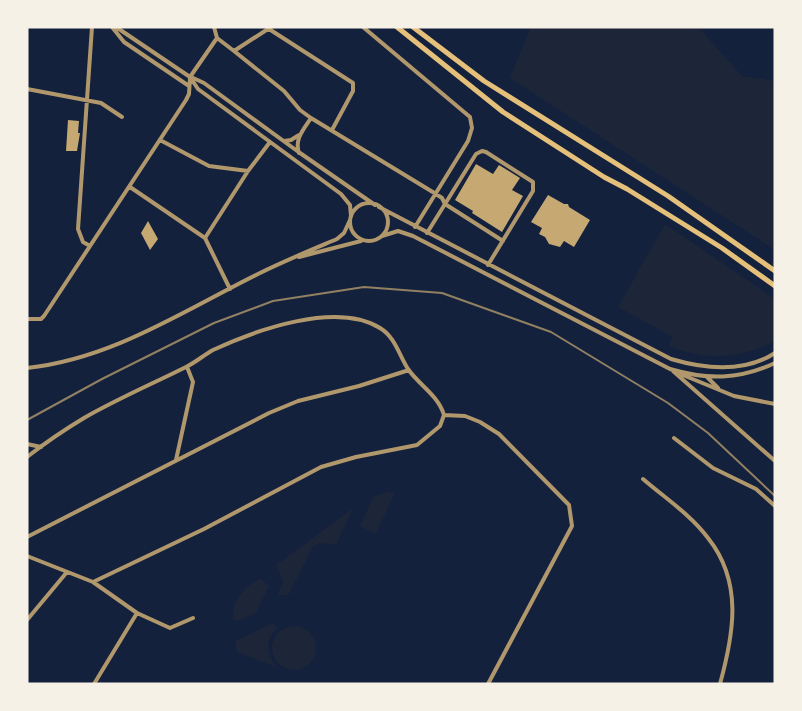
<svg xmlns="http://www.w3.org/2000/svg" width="802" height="711" viewBox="0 0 802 711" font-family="Jost,sans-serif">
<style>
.green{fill:#1d2539}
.building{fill:#c6a872}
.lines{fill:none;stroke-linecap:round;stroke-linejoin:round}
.minor{stroke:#b1986c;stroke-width:4}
.primary{stroke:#e5c07b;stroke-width:5}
.rail{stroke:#918062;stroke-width:2}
</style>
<rect width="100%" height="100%" fill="#14213d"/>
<path class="green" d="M 531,27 L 698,27 L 742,76 L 775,81 L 775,250 L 510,78 Z
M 665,224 L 775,299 L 775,341 C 741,359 705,361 669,346 L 673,337 L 618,307 Z
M 389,492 L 394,494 L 376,534 L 360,526 L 374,496 Z
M 353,508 L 336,545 L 320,543 L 313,547 L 288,595 L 278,595 L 283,582 L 276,565 Z
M 260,578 L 269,586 L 256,613 L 237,621 L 233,619 C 232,599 245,587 260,578 Z
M 273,623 L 277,628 C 265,640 266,653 276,667 L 237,652 L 235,641 Z
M272 648a22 22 0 1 1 44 0a22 22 0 1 1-44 0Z"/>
<path class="building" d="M 68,120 L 79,121 L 78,133 L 80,133 L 77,151 L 66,151 Z
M 476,164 L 493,174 L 499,165 L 520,178 L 512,190 L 523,196 L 502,232 L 472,213 L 473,211 L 455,200 Z
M 548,195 L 564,204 L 568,204 L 569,207 L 590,220 L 574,247 L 564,241 L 560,247 L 549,244 L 545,237 L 539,234 L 542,228 L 531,222 Z
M 148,221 L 158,239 L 150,250 L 141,233 Z"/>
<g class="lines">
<path class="minor" d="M 112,27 L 124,42 L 189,86
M 116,27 L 190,77 L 198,89 L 341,194 L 350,205 L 351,216
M 214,27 L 217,38
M 363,27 L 470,117 L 472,128 L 468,141 L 415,227
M 269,29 L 353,83 L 353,91 L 332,130
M 217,38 L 234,51 L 271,27
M 234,51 L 284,91 L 300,110 L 311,118 L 436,194 L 442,198 L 445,204 L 503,241
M 190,77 L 217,38
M 191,77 L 204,83 L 300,153 L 375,205
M 27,89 L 101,103 L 122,117
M 160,140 L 209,166 L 248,171
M 284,141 L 291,140 L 299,135
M 299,153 C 294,139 304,129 311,118
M 130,187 L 205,238 L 230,289
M350 222a19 19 0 1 1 38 0a19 19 0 1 1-38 0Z
M 379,207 L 671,359 C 705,369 744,373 775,353
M 427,233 L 476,154 L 482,151 L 486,152 L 533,182 L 533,191 L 488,265
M 382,236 L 398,231 L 413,236 L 670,369 C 707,380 739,380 775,363
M 205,238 L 248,171 L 270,142
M 90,246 L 83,242 L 78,229 L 92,27
M 299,257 L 361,241
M 27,319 L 41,319 L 44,316 L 186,100 L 189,94 L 190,78
M 27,368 C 112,359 183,311 258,274 C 284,261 311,250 337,239 L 344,233 L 350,220
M 673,371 L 775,461
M 678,373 L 734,396 L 775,404
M 707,377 L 718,388
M 444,415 L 465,416 L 480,422 L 499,434 L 569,505 L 572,526 L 488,684
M 674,438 L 713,468 L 756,489 L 775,506
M 27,444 L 41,447
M 27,457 C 45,443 64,430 84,418 C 117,399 152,384 186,367 C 196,362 204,355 213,350 C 256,330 336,301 380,328 C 395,337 399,355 408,369 C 419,385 438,395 444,415 L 440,426 L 417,445 L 356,457 L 321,467 L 204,529 L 93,582 L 27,556
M 176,460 L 193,382 L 187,367
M 643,479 C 665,498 691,515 708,538 C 743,582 734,633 720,684
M 27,537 L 269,413 L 298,401 L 359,386 L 409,370
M 93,582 L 137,613 L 170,628 L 193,618
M 27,620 L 67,572
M 94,684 L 137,613"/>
<path class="primary" d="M 397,27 L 503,112 L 604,177 L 627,189 L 722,248 L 775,286
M 413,27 L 484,81 L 668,196 L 775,271"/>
<path class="rail" d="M 27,420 L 102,379 L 214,323 L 273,301 L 364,287 L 442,293 L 551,332 L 668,403 L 708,433 L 775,496"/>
</g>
<rect width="802" height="711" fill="none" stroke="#f6f1e7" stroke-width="57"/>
</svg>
